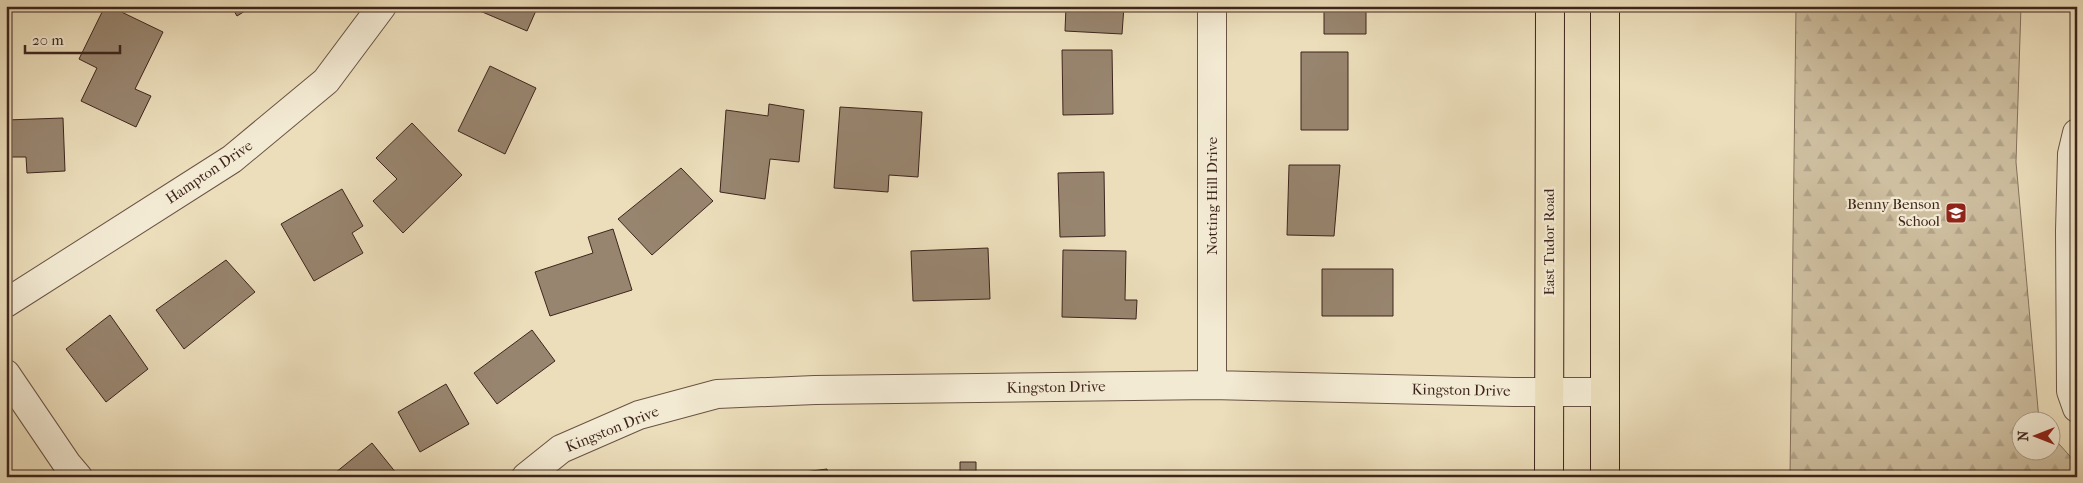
<svg xmlns="http://www.w3.org/2000/svg" width="2083" height="483" viewBox="0 0 2083 483" font-family="'IM FELL French Canon',serif">
<style>
.forest{fill:url(#forest-firs);stroke:#86725e}
.building{fill:#98856f;stroke:#3e251c}
.lines{fill:none;stroke-linecap:round;stroke-linejoin:round}
.minor-casing{stroke:#6a5344;stroke-width:30}
.major-casing{stroke:#3e251c;stroke-width:30}
.minor{stroke:#f3ead3;stroke-width:28}
.major{stroke:#ecdebb;stroke-width:28}
.labels{text-anchor:middle;dominant-baseline:central;stroke-width:4.5;stroke-linejoin:round;paint-order:stroke}
.street-label{font-size:15px;fill:#3e251c;stroke:#f3ead3}
.poi-label{font-size:15px;fill:#3e251c;stroke:#f3ead3;text-anchor:end}
</style>
<defs>
<pattern id="forest-firs" width="22" height="20" patternUnits="userSpaceOnUse" patternTransform="scale(1.25)"><rect width="22" height="20" fill="#cebfa0"/><path d="M5 1l3.5 6h-7zM16 11l3.5 6h-7z" fill="#b2a489"/></pattern>
</defs>
<rect width="100%" height="100%" fill="#ecdebb"/>
<filter id="stains"><feTurbulence type="fractalNoise" baseFrequency=".004" numOctaves="4"/><feColorMatrix values="0 0 0 0 .2 0 0 0 0 .09 0 0 0 0 .02 0 0 0 .5 -.17"/></filter>
<radialGradient id="worn" r=".72"><stop offset=".6" stop-color="#630" stop-opacity="0"/><stop offset="1" stop-color="#630" stop-opacity=".3"/></radialGradient>
<path class="forest" d="M 1796,6 L 2021,6 L 2016,162 L 2039,420 L 2020,420 L 2020,450 L 2050,450 L 2051,435 L 2077,464 L 2077,477 L 1790,477 Z"/>
<path class="building" d="M 105,6 L 109,6 L 163,32 L 135,89 L 151,96 L 136,127 L 81,101 L 97,68 L 79,59 Z
M 170,6 L 182,6 L 174,12 Z
M 231,6 L 253,6 L 237,16 Z
M 482,6 L 538,6 L 527,31 L 480,11 Z
M 1066,6 L 1124,6 L 1122,34 L 1065,31 Z
M 1324,6 L 1366,6 L 1366,34 L 1324,34 Z
M 1062,50 L 1112,50 L 1113,114 L 1063,115 Z
M 1301,52 L 1348,52 L 1348,130 L 1301,130 Z
M 490,66 L 536,88 L 505,154 L 458,131 Z
M 769,104 L 804,110 L 799,162 L 770,159 L 765,199 L 720,192 L 726,110 L 768,116 Z
M 840,107 L 922,112 L 918,177 L 889,175 L 888,192 L 834,188 Z
M 63,118 L 65,171 L 27,173 L 26,157 L 6,157 L 6,120 Z
M 412,123 L 462,175 L 403,233 L 373,201 L 397,179 L 376,158 Z
M 1289,165 L 1340,165 L 1334,236 L 1287,235 Z
M 681,168 L 713,201 L 652,255 L 618,219 Z
M 1104,172 L 1105,236 L 1060,237 L 1058,173 Z
M 342,189 L 363,226 L 352,233 L 363,253 L 314,281 L 281,224 Z
M 613,229 L 632,290 L 550,316 L 535,272 L 593,253 L 588,237 Z
M 988,248 L 990,299 L 913,301 L 911,251 Z
M 1063,250 L 1126,251 L 1125,300 L 1137,300 L 1136,319 L 1062,317 Z
M 226,260 L 255,292 L 184,349 L 156,310 Z
M 1322,269 L 1393,269 L 1393,316 L 1322,316 Z
M 110,315 L 148,369 L 106,402 L 66,349 Z
M 532,330 L 555,361 L 497,404 L 474,373 Z
M 446,384 L 469,424 L 420,452 L 398,412 Z
M 372,443 L 397,474 L 393,477 L 330,477 Z
M 960,462 L 976,462 L 976,477 L 993,477 L 960,477 Z
M 827,469 L 828,477 L 765,477 Z
M 244,471 L 247,477 L 237,477 Z"/>
<g class="lines">
<g class="minor-casing">
<path id="minor" d="M 2077,133 L 2072,154 L 2070,231 L 2071,391 L 2077,408
M 6,303 L 232,159 L 326,81 L 382,6
M 6,374 L 67,464 L 78,477
M 1212,385 L 1212,6
M 526,477 L 561,449 L 639,415 L 717,394 L 815,390 L 1212,385 L 1514,392 L 1605,392"/>
</g>
<g class="major-casing">
<path id="major" d="M 1549,477 L 1550,6
M 1605,477 L 1605,6"/>
</g>
<use href="#minor" class="minor"/>
<use href="#major" class="major"/>
</g>
<defs>
<g id="school-square" transform="scale(1.125)"><rect x="-9" y="-9" width="18" height="18" rx="4" fill="#8f2418" stroke="#f3ead3"/><path d="M0-5L7-2L0 1L-7-2ZM-4 1L0 2.5L4 1V4Q0 6-4 4Z" fill="#fff"/></g>
</defs>
<g fill-rule="evenodd">
<use href="#school-square" x="1956" y="213"/>
</g>
<g class="labels">
<g class="street-label">
<text transform="translate(209 172) rotate(-34)">Hampton Drive</text>
<text transform="translate(1212 196) rotate(-90)">Notting Hill Drive</text>
<text transform="translate(1549 242) rotate(-90)">East Tudor Road</text>
<text transform="translate(1056 387) rotate(-1)">Kingston Drive</text>
<text transform="translate(1461 390) rotate(1)">Kingston Drive</text>
<text transform="translate(612 429) rotate(-22)">Kingston Drive</text>
</g>
<g class="poi-label">
<text x="1940" y="204">Benny Benson<tspan x="1940" dy="17">School</tspan></text>
</g>
</g>
<rect width="2083" height="483" fill="none" stroke="#ecdebb" stroke-width="25"/>
<rect x="8" y="8" width="2068" height="468" fill="none" stroke="#3e251c" stroke-width="2.5"/>
<rect x="12" y="12" width="2058" height="458" fill="none" stroke="#3e251c"/>
<g transform="translate(2036 436) rotate(270)"><circle r="24" fill="#f3ead3" stroke="#ab9b8a"/>
<path d="M0-4L9 19L0 12L-9 19Z" fill="#8f2418"/>
<text y="-8" font-size="14" font-weight="bold" text-anchor="middle" fill="#3e251c">N</text>
</g>
<path d="M25 45v8h95v-8" fill="none" stroke="#3e251c" stroke-width="2.5"/>
<text x="32" y="45" font-size="15" fill="#3e251c" stroke="#f3ead3" stroke-width="4" paint-order="stroke">20 m</text>
<rect width="100%" height="100%" filter="url(#stains)"/>
<rect width="100%" height="100%" fill="url(#worn)"/>
</svg>
